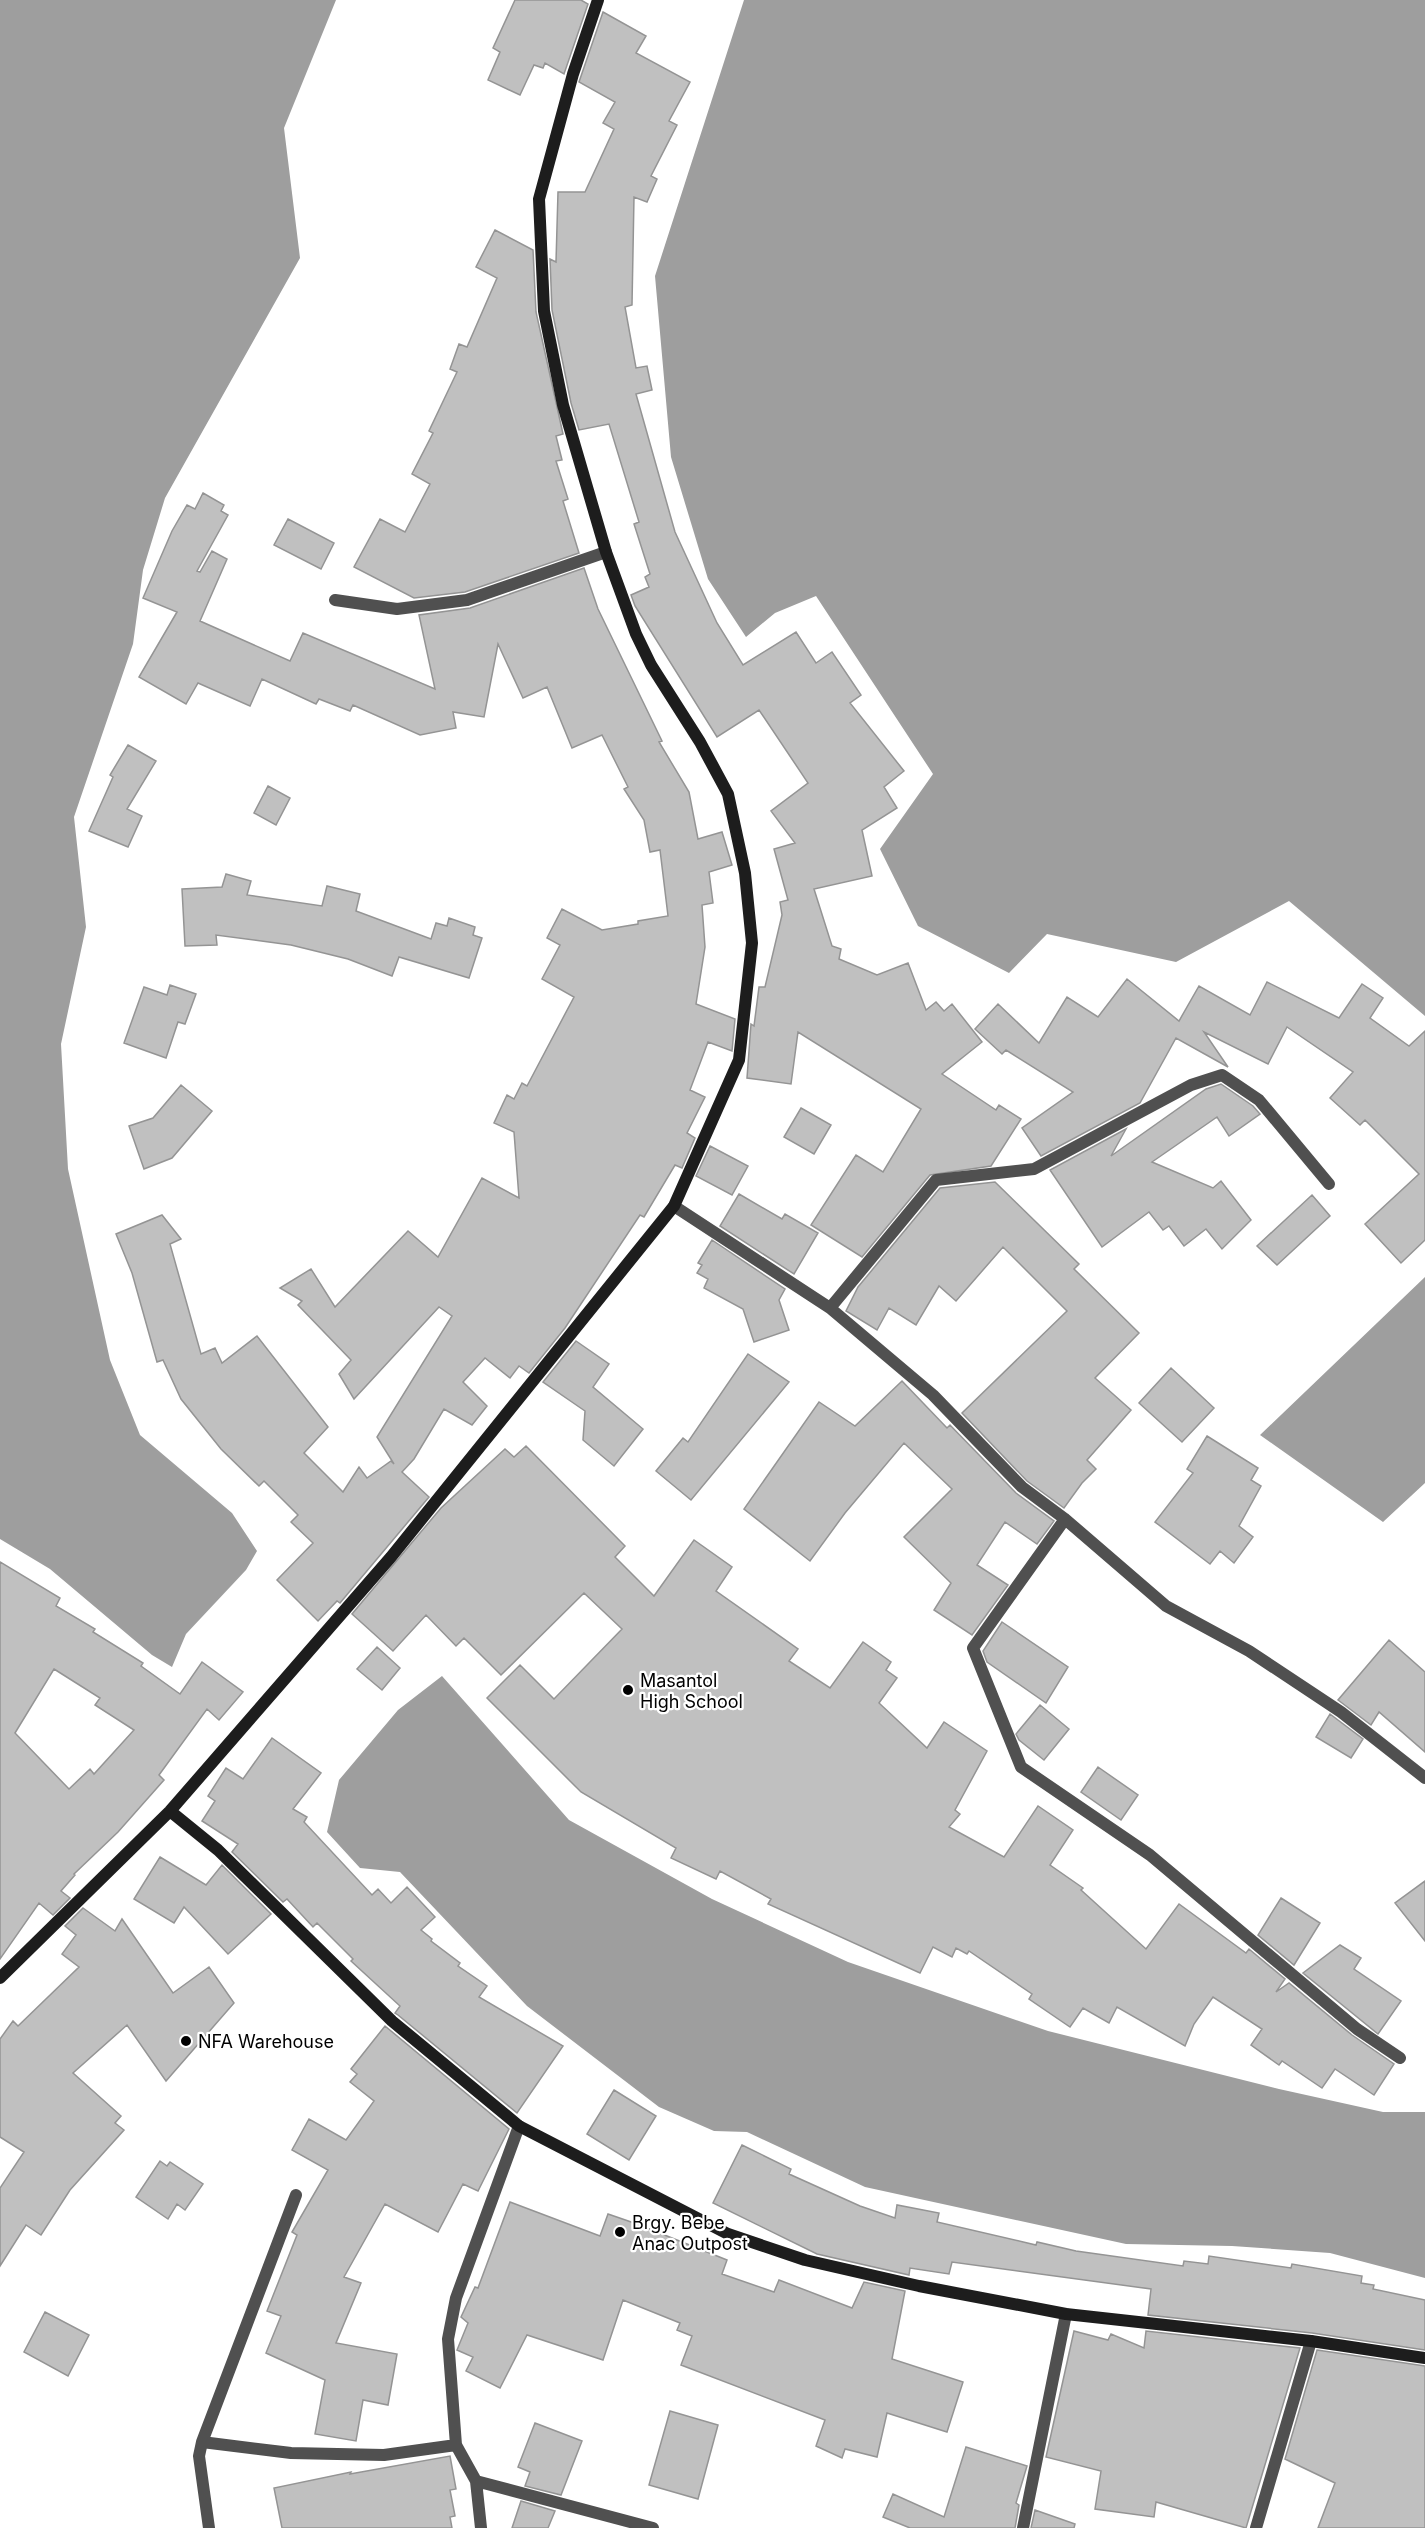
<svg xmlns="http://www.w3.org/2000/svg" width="1425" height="2528" viewBox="0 0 1425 2528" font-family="Inter,sans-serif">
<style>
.water{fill:#9e9e9e}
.building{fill:#c0c0c0;stroke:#949494;stroke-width:1.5;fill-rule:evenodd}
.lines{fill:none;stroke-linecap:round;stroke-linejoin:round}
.street{stroke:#505050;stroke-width:12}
.secondary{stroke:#1d1d1d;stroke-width:12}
.poi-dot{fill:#000;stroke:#fff;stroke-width:2}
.labels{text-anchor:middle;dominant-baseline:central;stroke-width:4.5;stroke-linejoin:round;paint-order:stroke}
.poi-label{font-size:18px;fill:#000;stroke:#fff;text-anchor:start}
</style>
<rect width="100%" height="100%" fill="#fff"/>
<path class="water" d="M 0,0 L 336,0 L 284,128 L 300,258 L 165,498 L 143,570 L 133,644 L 74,817 L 86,927 L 61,1044 L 68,1169 L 110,1360 L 140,1435 L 232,1513 L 257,1551 L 246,1570 L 186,1634 L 172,1667 L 152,1655 L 50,1569 L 0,1539 Z
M 744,0 L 1425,0 L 1425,1016 L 1289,901 L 1176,962 L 1047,934 L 1009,973 L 918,926 L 880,849 L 933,774 L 816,596 L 775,613 L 746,637 L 708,579 L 671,457 L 655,276 Z
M 1425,1277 L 1425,1483 L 1383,1522 L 1260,1435 Z
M 442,1676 L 569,1820 L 712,1899 L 848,1962 L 1048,2031 L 1279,2089 L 1383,2112 L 1425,2112 L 1425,2278 L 1330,2253 L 1232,2246 L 1126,2244 L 865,2187 L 747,2132 L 714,2131 L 659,2107 L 527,2006 L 400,1872 L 360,1868 L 327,1832 L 339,1780 L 398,1710 Z"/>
<path class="building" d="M 515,0 L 581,0 L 588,4 L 564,74 L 545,63 L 543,68 L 534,65 L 520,95 L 488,80 L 500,52 L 493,48 Z
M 603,12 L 646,36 L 636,53 L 690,82 L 669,121 L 677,125 L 651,176 L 657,179 L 647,202 L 634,197 L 632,305 L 625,307 L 636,368 L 647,366 L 652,390 L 636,394 L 675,532 L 717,623 L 743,665 L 796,632 L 816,663 L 832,652 L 861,695 L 850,703 L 904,771 L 884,787 L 897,808 L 862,830 L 872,876 L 814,889 L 832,946 L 841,949 L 839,959 L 877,975 L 908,963 L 926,1010 L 936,1002 L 944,1011 L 952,1004 L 982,1042 L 942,1074 L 996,1110 L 999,1105 L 1021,1119 L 991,1166 L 930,1175 L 862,1257 L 811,1225 L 856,1155 L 883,1172 L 921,1109 L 798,1032 L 791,1084 L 747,1078 L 751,1024 L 754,1026 L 759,987 L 765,987 L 782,915 L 780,902 L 788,900 L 774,849 L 795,843 L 771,811 L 808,783 L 759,710 L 717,737 L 635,606 L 631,595 L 649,587 L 645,577 L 650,574 L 634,524 L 639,522 L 609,424 L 579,430 L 571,403 L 552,310 L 550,259 L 556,262 L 558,192 L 585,192 L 614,129 L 603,123 L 615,102 L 579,82 Z
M 495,230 L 533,250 L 536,312 L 563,434 L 556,436 L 562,460 L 556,461 L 568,499 L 563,501 L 579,553 L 465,592 L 414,598 L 354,567 L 380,519 L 405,532 L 430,484 L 412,474 L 433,433 L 429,431 L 457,372 L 450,369 L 459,344 L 467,347 L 497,278 L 476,267 Z
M 203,493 L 224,505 L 221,511 L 228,515 L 197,571 L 200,572 L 212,551 L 227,559 L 200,621 L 290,661 L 303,633 L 435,689 L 419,615 L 470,608 L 584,568 L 598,609 L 662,741 L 659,742 L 689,792 L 698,839 L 722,832 L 732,865 L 709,872 L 713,903 L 702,905 L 705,947 L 696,1004 L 735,1019 L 732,1051 L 708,1042 L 690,1090 L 705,1097 L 687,1133 L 695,1138 L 682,1168 L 675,1165 L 644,1217 L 640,1215 L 565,1328 L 529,1373 L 519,1366 L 510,1378 L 485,1358 L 463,1382 L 487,1406 L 472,1425 L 444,1409 L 414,1459 L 402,1472 L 429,1497 L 340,1603 L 337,1601 L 318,1621 L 277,1580 L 313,1543 L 291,1522 L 298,1515 L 264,1481 L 259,1486 L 221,1449 L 181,1399 L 163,1360 L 157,1362 L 132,1273 L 116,1234 L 162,1215 L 181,1239 L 170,1244 L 201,1354 L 215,1348 L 222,1363 L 257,1336 L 328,1427 L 304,1453 L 343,1492 L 359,1467 L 367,1478 L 391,1461 L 394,1464 L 377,1437 L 452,1316 L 439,1307 L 354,1399 L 339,1374 L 351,1360 L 298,1305 L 302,1301 L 280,1288 L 311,1269 L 335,1307 L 408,1231 L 438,1257 L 482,1178 L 519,1198 L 514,1132 L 494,1123 L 507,1095 L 514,1099 L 522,1083 L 527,1086 L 574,997 L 542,979 L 560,945 L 547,938 L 562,909 L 602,930 L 638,924 L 638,921 L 668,916 L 660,850 L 650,852 L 644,820 L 624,789 L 628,787 L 602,735 L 572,748 L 547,687 L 523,698 L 498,644 L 484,717 L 453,712 L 456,728 L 420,735 L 353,705 L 350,711 L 319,699 L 316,704 L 262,679 L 250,706 L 198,683 L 186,704 L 139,677 L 177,612 L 143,598 L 172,531 L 187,505 L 195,509 Z
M 288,519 L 334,543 L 321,569 L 274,545 Z
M 128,745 L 156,761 L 127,809 L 142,816 L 128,847 L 89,831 L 113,777 L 110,775 Z
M 268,786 L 290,798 L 276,825 L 254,813 Z
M 226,874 L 251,881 L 247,895 L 322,906 L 327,886 L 360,894 L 356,911 L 431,939 L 436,923 L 447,926 L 449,918 L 475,927 L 473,935 L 482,938 L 469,978 L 399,957 L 392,976 L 348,959 L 291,945 L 216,935 L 217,945 L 185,946 L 182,889 L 222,887 Z
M 1127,979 L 1179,1021 L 1199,986 L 1250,1015 L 1267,982 L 1339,1018 L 1362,984 L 1383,998 L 1370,1018 L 1409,1046 L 1425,1031 L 1425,1240 L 1401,1263 L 1365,1224 L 1419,1174 L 1365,1120 L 1360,1125 L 1330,1098 L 1353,1072 L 1287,1027 L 1268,1064 L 1204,1032 L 1228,1067 L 1176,1038 L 1140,1103 L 1041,1156 L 1022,1128 L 1073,1092 L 1006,1050 L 1002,1054 L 975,1029 L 998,1004 L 1039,1043 L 1067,997 L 1098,1017 Z
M 170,985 L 196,994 L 185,1024 L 178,1022 L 166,1058 L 124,1043 L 144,987 L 167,995 Z
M 1221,1084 L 1253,1106 L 1260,1114 L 1229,1136 L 1217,1117 L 1152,1162 L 1213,1188 L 1221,1181 L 1251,1220 L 1222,1249 L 1206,1229 L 1184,1246 L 1169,1226 L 1163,1230 L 1149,1212 L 1102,1247 L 1050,1170 L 1126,1129 L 1111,1156 L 1206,1089 Z
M 181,1085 L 212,1111 L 172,1158 L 144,1169 L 129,1126 L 153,1118 Z
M 801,1108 L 831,1125 L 814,1154 L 784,1137 Z
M 710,1146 L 748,1166 L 732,1195 L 696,1176 Z
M 995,1182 L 1079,1264 L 1074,1269 L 1139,1333 L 1095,1378 L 1131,1410 L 1087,1460 L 1096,1469 L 1082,1483 L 1064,1508 L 1027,1481 L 962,1413 L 1067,1311 L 1003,1247 L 956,1301 L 939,1286 L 916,1325 L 889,1308 L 877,1330 L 846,1311 L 858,1287 L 940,1188 Z
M 739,1194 L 782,1219 L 785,1214 L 818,1233 L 794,1274 L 720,1226 Z
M 1312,1195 L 1330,1216 L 1277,1265 L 1257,1246 Z
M 712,1240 L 785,1289 L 779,1300 L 789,1330 L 754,1342 L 743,1309 L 704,1288 L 708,1279 L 697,1273 L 702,1265 L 698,1263 Z
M 576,1341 L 609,1364 L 593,1387 L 643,1429 L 614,1466 L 583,1440 L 585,1411 L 543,1382 Z
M 748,1354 L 789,1382 L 691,1500 L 656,1471 L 683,1438 L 688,1442 Z
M 1171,1368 L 1214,1408 L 1182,1442 L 1139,1403 Z
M 902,1381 L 947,1428 L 950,1425 L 1016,1493 L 1054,1521 L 1037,1544 L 1005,1522 L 977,1565 L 1008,1585 L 972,1635 L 934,1610 L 951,1583 L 904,1537 L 952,1489 L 904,1443 L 845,1513 L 810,1561 L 744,1509 L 819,1402 L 855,1426 Z
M 1207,1436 L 1258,1468 L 1251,1480 L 1261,1486 L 1239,1526 L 1253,1537 L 1234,1563 L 1220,1551 L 1210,1564 L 1155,1522 L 1193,1473 L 1187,1469 Z
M 526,1446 L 625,1546 L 615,1557 L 654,1596 L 694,1540 L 732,1567 L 716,1591 L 798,1649 L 789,1661 L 830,1688 L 863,1642 L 891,1662 L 886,1670 L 897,1678 L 879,1703 L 927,1748 L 944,1722 L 987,1751 L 955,1810 L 960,1814 L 949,1827 L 1004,1857 L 1038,1806 L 1073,1830 L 1050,1865 L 1083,1888 L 1081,1890 L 1146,1949 L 1179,1904 L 1246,1953 L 1249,1949 L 1285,1979 L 1276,1992 L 1289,1983 L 1352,2035 L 1394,2064 L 1374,2095 L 1335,2069 L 1322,2088 L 1282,2061 L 1279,2065 L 1251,2045 L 1262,2029 L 1213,1997 L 1194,2024 L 1185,2046 L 1117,2007 L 1109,2023 L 1083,2008 L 1070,2027 L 1029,1999 L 1032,1994 L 969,1951 L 967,1954 L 956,1948 L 952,1957 L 933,1947 L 920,1973 L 768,1904 L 771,1899 L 720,1871 L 716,1879 L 671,1858 L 676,1848 L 581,1792 L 487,1698 L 520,1665 L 554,1699 L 622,1629 L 584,1593 L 501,1675 L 464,1638 L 456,1646 L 426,1615 L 393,1651 L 352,1614 L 441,1508 L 505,1449 L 514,1457 Z
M 0,1562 L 60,1598 L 56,1606 L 95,1629 L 93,1632 L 143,1663 L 141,1666 L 180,1694 L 202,1662 L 243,1692 L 219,1720 L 207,1709 L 159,1775 L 164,1780 L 118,1832 L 74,1874 L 75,1875 L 61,1891 L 70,1898 L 53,1915 L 39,1903 L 0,1959 ZM 54,1669 L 100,1698 L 95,1705 L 134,1730 L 94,1774 L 90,1769 L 69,1789 L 15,1733 Z
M 1002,1622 L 1068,1667 L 1046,1703 L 987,1662 L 983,1651 Z
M 1389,1640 L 1425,1672 L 1425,1752 L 1379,1712 L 1371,1725 L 1338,1700 Z
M 377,1647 L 400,1668 L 382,1690 L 357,1669 Z
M 1040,1705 L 1069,1729 L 1044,1760 L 1019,1740 L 1016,1734 Z
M 1330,1714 L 1363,1739 L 1351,1758 L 1316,1737 Z
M 272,1738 L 321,1773 L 293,1809 L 307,1817 L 304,1822 L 372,1895 L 378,1889 L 391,1903 L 407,1887 L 435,1917 L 421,1930 L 432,1939 L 431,1941 L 460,1963 L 458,1966 L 487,1986 L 479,1997 L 563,2046 L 517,2113 L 398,2015 L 395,2013 L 400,2006 L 351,1961 L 353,1959 L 317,1923 L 313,1927 L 287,1899 L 283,1902 L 232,1852 L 238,1844 L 202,1821 L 215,1801 L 208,1796 L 226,1768 L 243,1779 Z
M 1098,1767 L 1138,1795 L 1121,1820 L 1081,1792 Z
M 160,1857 L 206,1885 L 222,1865 L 271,1914 L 228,1954 L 184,1907 L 174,1923 L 134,1899 Z
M 1425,1881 L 1425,1941 L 1395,1903 Z
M 1281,1898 L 1320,1923 L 1294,1965 L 1258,1935 Z
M 83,1908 L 115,1931 L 122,1919 L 173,1993 L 209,1967 L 234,2003 L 166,2081 L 127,2025 L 73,2073 L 121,2116 L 115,2123 L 124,2130 L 70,2190 L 41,2235 L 26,2225 L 0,2266 L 0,2188 L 24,2152 L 0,2137 L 0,2039 L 13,2021 L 18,2026 L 79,1967 L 62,1954 L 76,1935 L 65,1926 Z
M 1340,1945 L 1361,1958 L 1354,1969 L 1401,2001 L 1378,2034 L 1303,1973 Z
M 385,2026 L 509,2129 L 478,2191 L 463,2184 L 438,2232 L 385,2204 L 344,2277 L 361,2283 L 336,2343 L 397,2354 L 388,2405 L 363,2400 L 356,2441 L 315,2434 L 325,2380 L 266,2353 L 281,2316 L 267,2311 L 297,2235 L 292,2232 L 328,2170 L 292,2150 L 309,2119 L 346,2140 L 374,2101 L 350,2082 L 357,2074 L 351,2069 Z
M 614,2090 L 656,2116 L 629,2160 L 587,2134 Z
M 742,2145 L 791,2169 L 789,2174 L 860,2206 L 895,2218 L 897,2205 L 939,2213 L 937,2222 L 1036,2245 L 1037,2242 L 1076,2251 L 1183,2266 L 1184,2261 L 1208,2264 L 1209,2256 L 1291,2268 L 1292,2264 L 1362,2276 L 1361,2283 L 1374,2285 L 1373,2289 L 1425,2300 L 1425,2350 L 1312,2333 L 1148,2315 L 1151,2289 L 952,2262 L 949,2274 L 910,2268 L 909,2275 L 817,2254 L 713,2203 Z
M 160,2161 L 167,2166 L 170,2162 L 203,2184 L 185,2210 L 177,2204 L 168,2219 L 136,2197 Z
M 510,2202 L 600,2236 L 608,2214 L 637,2224 L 727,2260 L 722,2274 L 774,2292 L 779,2280 L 852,2308 L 864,2282 L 905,2291 L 892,2359 L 963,2382 L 947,2432 L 887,2413 L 877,2457 L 845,2449 L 842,2458 L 816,2446 L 825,2420 L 681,2365 L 692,2336 L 677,2330 L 680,2323 L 623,2300 L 603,2360 L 527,2335 L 500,2388 L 466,2371 L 473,2357 L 457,2350 L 468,2323 L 461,2317 L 475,2287 L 478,2288 Z
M 45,2312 L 89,2335 L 68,2376 L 24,2352 Z
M 1074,2331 L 1108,2340 L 1111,2334 L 1144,2348 L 1146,2331 L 1300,2348 L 1246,2528 L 1156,2502 L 1154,2517 L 1095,2509 L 1101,2471 L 1046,2457 Z
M 1317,2350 L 1425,2366 L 1425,2528 L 1318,2528 L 1335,2483 L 1285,2459 Z
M 670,2411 L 718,2425 L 698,2499 L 649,2485 Z
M 535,2423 L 582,2441 L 561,2495 L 525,2486 L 530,2472 L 518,2467 Z
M 966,2447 L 1027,2466 L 1016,2503 L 1019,2505 L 1015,2528 L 910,2528 L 883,2517 L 893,2494 L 944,2517 Z
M 450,2456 L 456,2489 L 450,2490 L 455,2516 L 450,2517 L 452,2528 L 282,2528 L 274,2488 L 351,2472 L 350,2474 Z
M 521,2501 L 555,2511 L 548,2528 L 512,2528 Z
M 1035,2510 L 1075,2524 L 1074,2528 L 1031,2528 Z"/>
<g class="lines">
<path class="street" d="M 335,600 L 397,609 L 467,600 L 606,552
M 674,1206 L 830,1308 L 933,1395 L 1022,1487 L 1065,1519 L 1166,1606 L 1249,1651 L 1341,1712 L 1425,1778
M 830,1308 L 936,1180 L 1034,1169 L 1191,1085 L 1222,1075 L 1259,1100 L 1329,1184
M 1065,1519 L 973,1648 L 1021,1767 L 1150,1855 L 1357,2029 L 1400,2058
M 202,2442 L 291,2453 L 384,2455 L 456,2445
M 476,2481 L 653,2528
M 209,2528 L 199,2456 L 202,2442 L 296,2195
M 481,2528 L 476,2481 L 456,2445 L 448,2339 L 456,2298 L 519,2126
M 1023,2528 L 1066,2314
M 1256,2528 L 1311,2341"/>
<path class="secondary" d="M 170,1811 L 218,1850 L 392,2021 L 519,2126 L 728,2234 L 805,2260 L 919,2286 L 1066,2314 L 1311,2341 L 1425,2358
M 0,1978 L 170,1811 L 391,1557 L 674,1206 L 739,1060 L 752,943 L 745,873 L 728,794 L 700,742 L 651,665 L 636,634 L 606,552 L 563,405 L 544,311 L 539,199 L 573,74 L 598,0"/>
</g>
<g class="poi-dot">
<circle cx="628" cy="1690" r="6"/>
<circle cx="186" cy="2041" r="6"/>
<circle cx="620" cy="2232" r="6"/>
</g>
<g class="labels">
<g class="poi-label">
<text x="640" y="1680">Masantol<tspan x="640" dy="21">High School</tspan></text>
<text x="198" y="2041">NFA Warehouse</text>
<text x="632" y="2222">Brgy. Bebe<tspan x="632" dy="21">Anac Outpost</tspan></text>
</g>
</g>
</svg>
